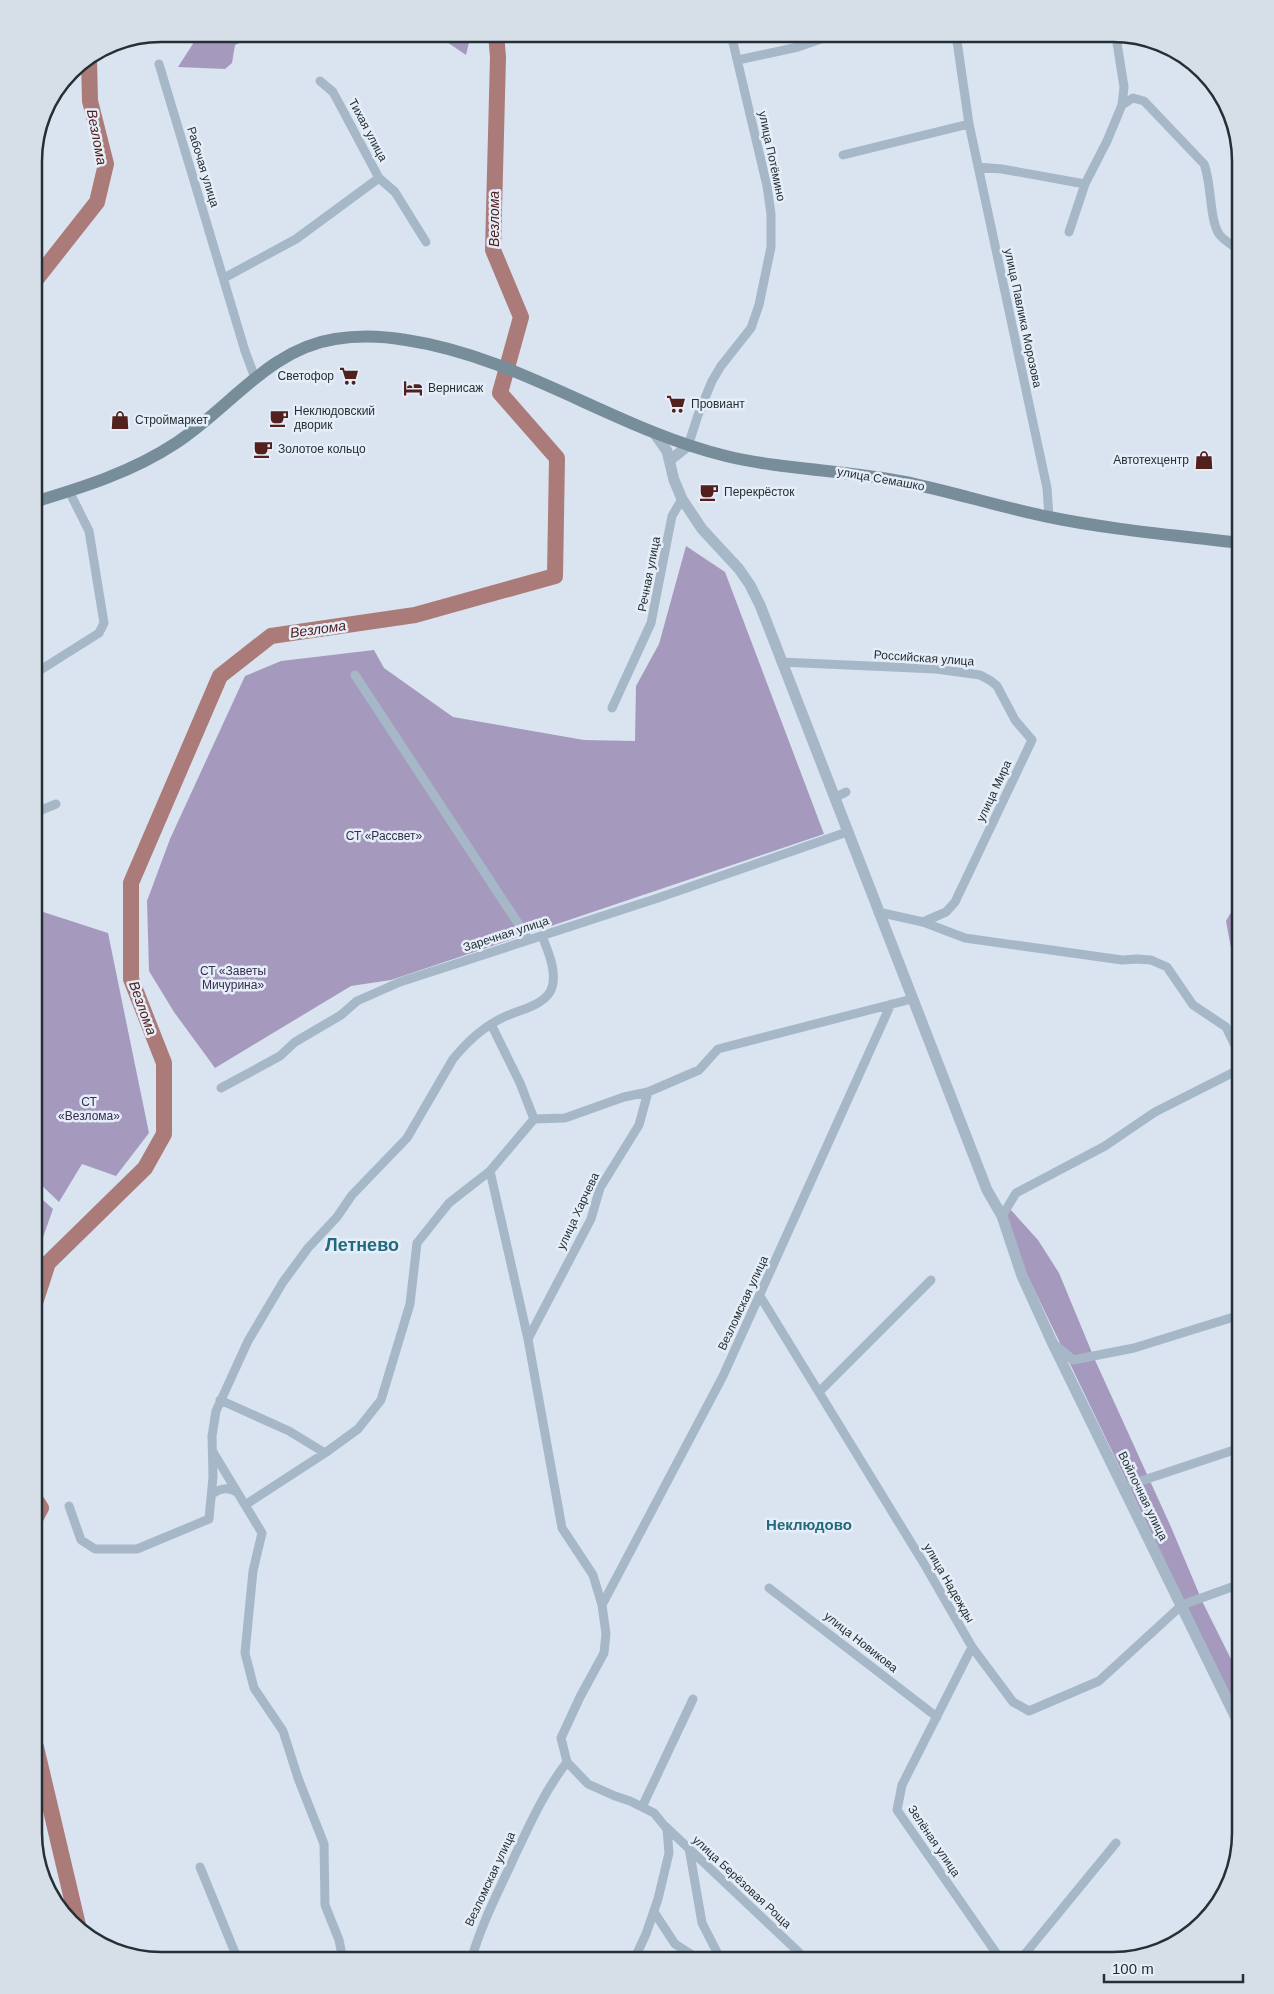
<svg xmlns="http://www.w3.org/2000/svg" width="1274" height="1994" viewBox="0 0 1274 1994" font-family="Helvetica,sans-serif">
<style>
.green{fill:#a59abe}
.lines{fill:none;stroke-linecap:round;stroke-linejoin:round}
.river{stroke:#ab7b7a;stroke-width:16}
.minor{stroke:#a6b8c7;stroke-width:9}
.tertiary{stroke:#a6b8c7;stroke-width:11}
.secondary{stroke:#778e9a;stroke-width:12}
.labels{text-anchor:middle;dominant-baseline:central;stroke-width:5;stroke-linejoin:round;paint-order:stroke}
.street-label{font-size:12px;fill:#262f33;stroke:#e5eef8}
.poi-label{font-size:12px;fill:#262f33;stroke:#e5eef8;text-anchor:start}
.park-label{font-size:12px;fill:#382c50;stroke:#e5eef8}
.water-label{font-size:14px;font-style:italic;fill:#52211e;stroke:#e5eef8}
.quarter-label{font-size:15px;font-weight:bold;fill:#246a7e;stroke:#e5eef8}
.district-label{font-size:18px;font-weight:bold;fill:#246a7e;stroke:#e5eef8}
.rim{fill:none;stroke:#262f33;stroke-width:2.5}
</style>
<rect width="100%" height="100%" fill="#d9e4f0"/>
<path class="green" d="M 189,34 L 260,34 L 235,45 L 232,63 L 225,69 L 178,67 L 196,39 Z
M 435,34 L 471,34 L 466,55 Z
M 686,546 L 725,572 L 824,834 L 391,980 L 351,986 L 215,1068 L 174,1012 L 149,971 L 147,901 L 170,839 L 245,676 L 281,661 L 374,650 L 384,668 L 453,717 L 584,740 L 635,741 L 636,686 L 659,644 Z
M 1240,901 L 1240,965 L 1233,959 L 1226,921 L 1236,904 Z
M 34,909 L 108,933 L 149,1133 L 116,1176 L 82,1164 L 59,1202 L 34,1178 Z
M 34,1192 L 53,1209 L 34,1263 Z
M 1010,1209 L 1038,1240 L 1059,1273 L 1095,1360 L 1171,1527 L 1203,1603 L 1240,1677 L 1240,1717 L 1021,1262 L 1002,1216 Z"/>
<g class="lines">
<path class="river" d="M 34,282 L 97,202 L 106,164 L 90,101 L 89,59
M 34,1306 L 48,1263 L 145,1168 L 164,1134 L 164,1063 L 131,979 L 131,883 L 220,676 L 271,636 L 415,615 L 555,576 L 557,458 L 500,393 L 521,317 L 493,250 L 498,57 L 496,34
M 34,1521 L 41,1508 L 34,1497
M 34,1744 L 36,1747 L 78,1925"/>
<path class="minor" d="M 956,34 L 969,124 L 1047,488 L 1049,517
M 738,60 L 798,47 L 835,34
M 159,64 L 245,351 L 255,378
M 320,81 L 333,92 L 379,178 L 395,192 L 426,242
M 1122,105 L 1133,98 L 1144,101 L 1204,164 C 1212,184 1209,218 1219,234 C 1224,241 1234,246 1240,251
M 843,155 L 969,124
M 978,167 L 1002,169 L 1085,184
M 1069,232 L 1085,184 L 1107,141 L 1122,105 L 1124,87 L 1117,43 L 1113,34
M 224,278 L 296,239 L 379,178
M 688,446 L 698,415 L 712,381 L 721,366 L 751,328 L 759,305 L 771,247 L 771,214 L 767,186 L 731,34
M 781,662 L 936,669 L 980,675 L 991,681 L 997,686 L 1015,720 L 1032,740 L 955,902 L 946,912 L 923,922
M 34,674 L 99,633 L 104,623 L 89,531 L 69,491
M 355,675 L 529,940
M 612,708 L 651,623 L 672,516 L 682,499
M 834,798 L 846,792
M 34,813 L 56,804
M 878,912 L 923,922 L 965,938 L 1122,960 L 1137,959 L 1151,960 L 1167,967 L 1193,1005 L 1226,1027 L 1240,1056
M 491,1024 L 520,1083 L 534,1119 L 565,1118 L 624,1097 L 648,1092 L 699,1070 L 718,1049 L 912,999
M 221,1088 L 280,1056 L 295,1042 L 341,1015 L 357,1001 L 400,982 L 658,898 L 847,832
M 490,1171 L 528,1339 L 562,1528 L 593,1575 L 602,1605 L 606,1634 L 604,1653 L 580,1697 L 561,1738 L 567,1762 L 588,1784 L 615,1796 L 630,1801 L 654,1813 L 667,1829 L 669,1853 L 658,1899 L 646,1934 L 634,1960
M 1002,1216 L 1016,1193 L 1105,1146 L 1155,1112 L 1240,1069
M 760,1296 L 926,1567 L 972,1647 L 1013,1702 L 1029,1711 L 1099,1681 L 1182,1605 L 1240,1584
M 528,1339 L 591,1219 L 600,1188 L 639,1125 L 648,1092
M 1054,1344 L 1073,1360 L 1134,1348 L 1240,1315
M 819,1392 L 931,1280
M 220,1400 L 289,1431 L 325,1453
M 213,1452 L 262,1533 L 253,1571 L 245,1653 L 254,1688 L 283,1731 L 298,1778 L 324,1844 L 325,1905 L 339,1940 L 343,1960
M 1123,1487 L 1240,1448
M 212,1494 C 221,1488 228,1487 237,1492
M 245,1505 L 325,1453 L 358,1429 L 381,1400 L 410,1304 L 417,1243 L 449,1203 L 490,1171 L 534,1119
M 69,1506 L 81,1540 L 95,1549 L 137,1549 L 209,1519 L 213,1477 L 212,1436 L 216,1411 L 248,1341 L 283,1282 L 308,1248 L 337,1217 L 352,1195 L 407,1138 L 453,1059 C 466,1043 482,1028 500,1019 C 514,1011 541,1007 550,992 C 559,975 548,951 542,936
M 769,1588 L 937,1717
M 602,1605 L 723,1376 L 891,1004
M 972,1647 L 902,1785 L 897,1810 L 1001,1960
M 642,1807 L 693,1699
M 665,1826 L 807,1960
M 689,1848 L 702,1923 L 721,1960
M 200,1867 L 238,1960
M 654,1912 L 675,1944 L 700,1960
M 471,1960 C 481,1926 496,1896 511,1864 C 528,1828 543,1793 567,1762
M 1020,1960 L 1116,1843"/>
<path class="tertiary" d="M 655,434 L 667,451 L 674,480 L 682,499 L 702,529 L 739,569 L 750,585 L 760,605 L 987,1190 L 1002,1216 L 1022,1276 L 1052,1342 L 1240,1726
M 670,460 L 688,446"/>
<path class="secondary" d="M 34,502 C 84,487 132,472 176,443 C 230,408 269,349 335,339 C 359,335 383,336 406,340 C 520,357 615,429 726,456 C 784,470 846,470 905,482 C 953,492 1000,507 1049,517 C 1112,530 1176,535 1240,543"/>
</g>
<defs>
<g id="supermarket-bare" transform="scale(1.5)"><path d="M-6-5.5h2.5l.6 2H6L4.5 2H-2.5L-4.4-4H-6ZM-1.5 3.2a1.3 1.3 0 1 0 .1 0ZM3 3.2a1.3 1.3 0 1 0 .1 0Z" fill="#52211e" stroke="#e5eef8" stroke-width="2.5" paint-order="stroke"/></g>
<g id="hotel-bare" transform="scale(1.5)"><path d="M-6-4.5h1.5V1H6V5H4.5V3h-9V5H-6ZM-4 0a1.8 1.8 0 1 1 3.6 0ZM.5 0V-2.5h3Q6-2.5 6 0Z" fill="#52211e" stroke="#e5eef8" stroke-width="2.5" paint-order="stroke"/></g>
<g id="cafe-bare" transform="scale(1.5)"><path d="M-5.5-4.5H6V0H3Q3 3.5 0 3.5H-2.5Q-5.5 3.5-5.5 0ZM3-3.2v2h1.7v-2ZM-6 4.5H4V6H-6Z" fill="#52211e" stroke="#e5eef8" stroke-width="2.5" paint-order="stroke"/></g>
<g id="shop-bare" transform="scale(1.5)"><path d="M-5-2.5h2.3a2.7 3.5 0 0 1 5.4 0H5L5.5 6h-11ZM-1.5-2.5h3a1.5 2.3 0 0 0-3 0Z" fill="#52211e" stroke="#e5eef8" stroke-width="2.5" paint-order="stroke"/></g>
</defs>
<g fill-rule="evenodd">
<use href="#supermarket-bare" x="349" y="376"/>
<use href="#hotel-bare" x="413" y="388"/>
<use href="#supermarket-bare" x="676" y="404"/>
<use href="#cafe-bare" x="279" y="418"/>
<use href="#shop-bare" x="120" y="420"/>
<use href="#cafe-bare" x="263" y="449"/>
<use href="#shop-bare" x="1204" y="460"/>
<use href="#cafe-bare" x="709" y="492"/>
</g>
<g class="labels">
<g class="street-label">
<text transform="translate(368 130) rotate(62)">Тихая улица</text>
<text transform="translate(772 156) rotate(78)">улица Потёмино</text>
<text transform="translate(203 167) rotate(73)">Рабочая улица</text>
<text transform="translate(1023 318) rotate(78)">улица Павлика Морозова</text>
<text transform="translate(881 479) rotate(10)">улица Семашко</text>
<text transform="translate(649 574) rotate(-79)">Речная улица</text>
<text transform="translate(924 658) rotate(4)">Российская улица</text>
<text transform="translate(994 791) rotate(-65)">улица Мира</text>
<text transform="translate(506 934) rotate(-18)">Заречная улица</text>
<text transform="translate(578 1211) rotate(-65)">улица Харчева</text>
<text transform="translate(743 1303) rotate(-65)">Везломская улица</text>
<text transform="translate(1143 1496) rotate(64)">Войлочная улица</text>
<text transform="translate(949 1583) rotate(60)">улица Надежды</text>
<text transform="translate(861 1642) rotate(38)">улица Новикова</text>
<text transform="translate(934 1841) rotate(56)">Зелёная улица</text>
<text transform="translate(490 1879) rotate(-65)">Везломская улица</text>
<text transform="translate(742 1882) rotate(43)">улица Берёзовая Роща</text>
</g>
<g class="poi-label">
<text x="334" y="376" text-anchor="end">Светофор</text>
<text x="428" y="388">Вернисаж</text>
<text x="691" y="404">Провиант</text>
<text x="294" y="411">Неклюдовский<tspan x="294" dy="14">дворик</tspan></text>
<text x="135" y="420">Строймаркет</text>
<text x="278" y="449">Золотое кольцо</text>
<text x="1189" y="460" text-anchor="end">Автотехцентр</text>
<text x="724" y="492">Перекрёсток</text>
</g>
<g class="park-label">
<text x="384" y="836">СТ «Рассвет»</text>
<text x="233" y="971">СТ «Заветы<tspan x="233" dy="14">Мичурина»</tspan></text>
<text x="89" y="1102">СТ<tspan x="89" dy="14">«Везлома»</tspan></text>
</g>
<g class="water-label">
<text transform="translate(97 137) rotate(79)">Везлома</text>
<text transform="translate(494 219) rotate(-90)">Везлома</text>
<text transform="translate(318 629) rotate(-8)">Везлома</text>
<text transform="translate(143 1008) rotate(70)">Везлома</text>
</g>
<g class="quarter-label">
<text x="809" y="1524">Неклюдово</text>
</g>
<g class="district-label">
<text x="362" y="1245">Летнево</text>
</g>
</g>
<path d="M0 0H1274V1994H0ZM161 42H1113A119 119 0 0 1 1232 161V1833A119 119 0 0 1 1113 1952H161A119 119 0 0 1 42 1833V161A119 119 0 0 1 161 42Z" fill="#d6dfe8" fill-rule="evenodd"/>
<path class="rim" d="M161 42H1113A119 119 0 0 1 1232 161V1833A119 119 0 0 1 1113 1952H161A119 119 0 0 1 42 1833V161A119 119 0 0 1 161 42Z"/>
<path d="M1104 1974v8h139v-8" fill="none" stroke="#262f33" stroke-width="2.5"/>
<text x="1112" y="1974" font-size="15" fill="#262f33" stroke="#e5eef8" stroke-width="4" paint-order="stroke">100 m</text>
</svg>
